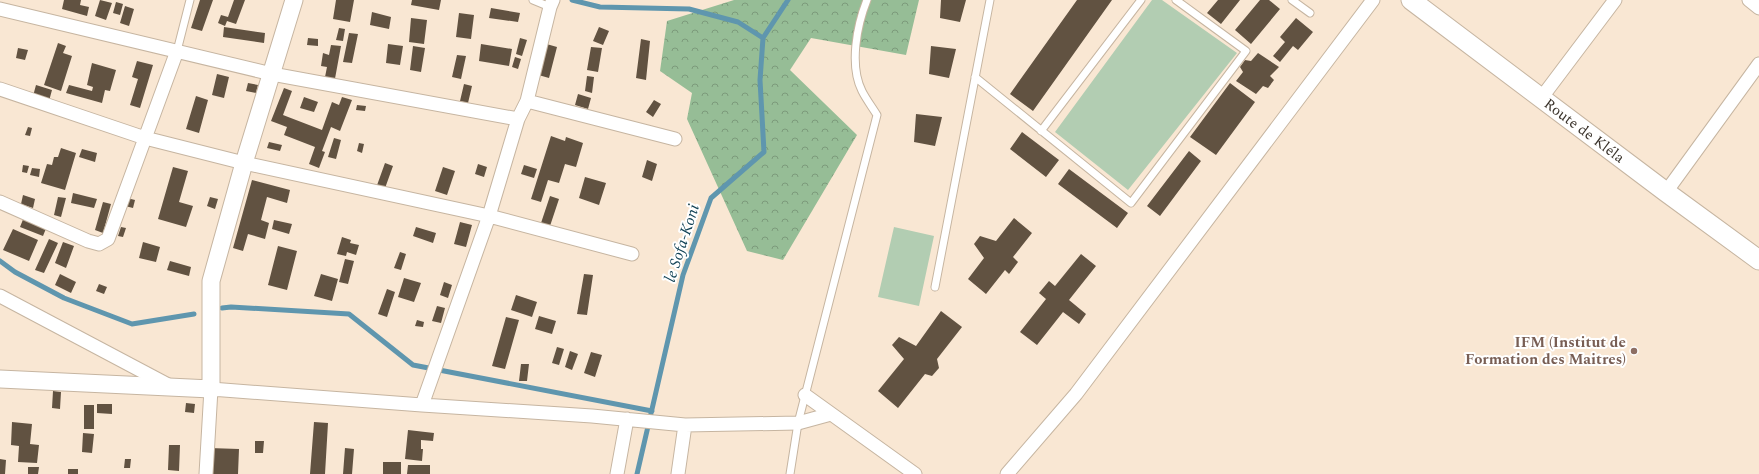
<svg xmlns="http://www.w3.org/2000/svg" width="1759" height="474" viewBox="0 0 1759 474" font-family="Spectral,serif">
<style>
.forest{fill:url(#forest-crowns)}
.garden{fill:#b2cdb2}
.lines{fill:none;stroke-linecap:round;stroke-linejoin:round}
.stream{stroke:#5f96ae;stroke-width:5}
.building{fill:#615241}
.service-casing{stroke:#c6b5a1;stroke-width:9}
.minor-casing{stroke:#c6b5a1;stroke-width:15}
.tertiary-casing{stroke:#c6b5a1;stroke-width:19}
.secondary-casing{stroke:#c6b5a1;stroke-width:21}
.service{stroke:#fff;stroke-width:7}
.minor{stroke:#fff;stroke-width:13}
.tertiary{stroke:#fff;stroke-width:17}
.secondary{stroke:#fff;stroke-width:19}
.education-dot{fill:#8d6e63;stroke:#fff;stroke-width:1.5}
.labels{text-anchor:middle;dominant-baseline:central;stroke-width:4;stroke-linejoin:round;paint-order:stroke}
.street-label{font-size:15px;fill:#3c352d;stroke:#fff}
.education-label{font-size:15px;font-weight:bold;fill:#785e54;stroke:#fff;text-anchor:end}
.water-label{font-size:16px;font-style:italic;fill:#134356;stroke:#fff}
</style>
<defs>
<pattern id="forest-crowns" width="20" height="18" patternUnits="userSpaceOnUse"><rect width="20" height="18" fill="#96bd96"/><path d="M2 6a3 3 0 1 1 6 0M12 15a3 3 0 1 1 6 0" fill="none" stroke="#7c9a7b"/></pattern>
</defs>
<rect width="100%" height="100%" fill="#f9e7d3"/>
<path class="forest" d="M 734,0 L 919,0 L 906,55 L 811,38 L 790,70 L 857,135 L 783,260 L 747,251 L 687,119 L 692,93 L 660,71 L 667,21 Z"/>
<path class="garden" d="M 1152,0 L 1162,0 L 1237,53 L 1128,190 L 1055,132 Z
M 894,227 L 934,236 L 919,306 L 878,297 Z"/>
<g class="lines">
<path class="stream" d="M 572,0 L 600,7 L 689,9 L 738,22 L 763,38
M 0,261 L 15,272 L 64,298 L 132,324 L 194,314
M 222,308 L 231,307 L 349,314 L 413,365 L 652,411
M 637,474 L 683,275 L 711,198 L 764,152 L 760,80 L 763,38 L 788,0"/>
</g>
<path class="building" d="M 64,0 L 81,0 L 80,5 L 89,7 L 87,16 L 62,9 Z
M 100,0 L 112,3 L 106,20 L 95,16 Z
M 200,0 L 213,0 L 202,31 L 191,28 Z
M 234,0 L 245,0 L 236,24 L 227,21 L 225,26 L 218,23 L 221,15 L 228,17 Z
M 336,0 L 354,0 L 350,22 L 333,19 Z
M 412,0 L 441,0 L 439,10 L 411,5 Z
M 941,0 L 966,0 L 960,22 L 940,18 Z
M 1077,0 L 1112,0 L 1033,111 L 1010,94 Z
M 1218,0 L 1240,0 L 1221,24 L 1207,13 Z
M 1260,0 L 1269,0 L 1280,9 L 1251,44 L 1235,30 Z
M 116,2 L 123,4 L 120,15 L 113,13 Z
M 125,6 L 134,9 L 129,26 L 120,23 Z
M 491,8 L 520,13 L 518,22 L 489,18 Z
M 372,12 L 391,17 L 389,29 L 370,25 Z
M 459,13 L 474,15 L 471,39 L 456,37 Z
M 411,18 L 427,20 L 424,44 L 409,42 Z
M 1296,18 L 1313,32 L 1298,50 L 1293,46 L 1280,62 L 1273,56 L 1285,42 L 1280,37 Z
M 224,27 L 265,33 L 264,43 L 223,37 Z
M 599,27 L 609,31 L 603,45 L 593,41 Z
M 339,28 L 345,29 L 343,41 L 336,40 Z
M 349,33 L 358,34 L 352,63 L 343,62 Z
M 308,38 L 318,39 L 318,46 L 307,45 Z
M 520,38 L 527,40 L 522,56 L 516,54 Z
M 641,39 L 650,41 L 646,80 L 636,78 Z
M 58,43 L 66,46 L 63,53 L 72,56 L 61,91 L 44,85 Z
M 543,43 L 557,47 L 549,78 L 535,74 Z
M 388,44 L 403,46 L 400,65 L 386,63 Z
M 481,44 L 512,49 L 509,66 L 479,61 Z
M 331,45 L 341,46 L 334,84 L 324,82 L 327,67 L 321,66 L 323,53 L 329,55 Z
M 413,46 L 425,48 L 421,72 L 410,70 Z
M 931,46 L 956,49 L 949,78 L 929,74 Z
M 591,47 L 602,48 L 598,72 L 587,70 Z
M 18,48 L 28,50 L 25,60 L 16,58 Z
M 1258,53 L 1279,67 L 1270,76 L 1274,80 L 1268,88 L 1263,86 L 1256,94 L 1236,81 L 1243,72 L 1240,67 L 1245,60 L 1251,61 Z
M 457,55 L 466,56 L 461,79 L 452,77 Z
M 515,57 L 521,59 L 518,69 L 512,67 Z
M 137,61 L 153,65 L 140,108 L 130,105 L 138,79 L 132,77 Z
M 92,63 L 116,70 L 110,91 L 105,90 L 102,103 L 66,93 L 69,85 L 92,91 L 93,87 L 87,85 Z
M 217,74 L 229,77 L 224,98 L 212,95 Z
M 587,76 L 594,77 L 592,93 L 585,91 Z
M 248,83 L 258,85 L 256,93 L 246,91 Z
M 1230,83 L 1255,102 L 1216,155 L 1190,137 Z
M 464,84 L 472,86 L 468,103 L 460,101 Z
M 36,85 L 52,90 L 49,101 L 33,96 Z
M 284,88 L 292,91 L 283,115 L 322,130 L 332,102 L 339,105 L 342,97 L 352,100 L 340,131 L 331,127 L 322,151 L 325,152 L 319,168 L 309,164 L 315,147 L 284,135 L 287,127 L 271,121 Z
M 578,94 L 591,98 L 588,109 L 575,105 Z
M 196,96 L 208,100 L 199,133 L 186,129 Z
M 304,97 L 318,102 L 314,112 L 300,108 Z
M 654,100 L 661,104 L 653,117 L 646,112 Z
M 357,105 L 366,106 L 365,111 L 356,110 Z
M 916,114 L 942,117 L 935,146 L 914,142 Z
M 28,127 L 32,128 L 30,136 L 25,135 Z
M 1022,132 L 1059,160 L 1046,177 L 1010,149 Z
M 551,136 L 565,141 L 566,137 L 583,143 L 576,167 L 565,164 L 559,183 L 548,180 L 541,202 L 531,199 Z
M 334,138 L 341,140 L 336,159 L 328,157 Z
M 269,142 L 282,145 L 280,151 L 267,148 Z
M 359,143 L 364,144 L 362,153 L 357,151 Z
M 61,148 L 76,153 L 65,190 L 41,183 L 47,164 L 52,165 L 54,157 L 58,157 Z
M 82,149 L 97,153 L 95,162 L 79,157 Z
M 1189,151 L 1201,161 L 1160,216 L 1147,206 Z
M 647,160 L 657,164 L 652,181 L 642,177 Z
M 385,163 L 393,166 L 384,191 L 376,188 Z
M 478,164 L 487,167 L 484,177 L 475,174 Z
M 23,165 L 29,166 L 27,173 L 22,172 Z
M 524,165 L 537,169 L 534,178 L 521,174 Z
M 173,167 L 188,171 L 179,202 L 193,206 L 186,227 L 158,219 Z
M 443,167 L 455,171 L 447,195 L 435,191 Z
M 32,168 L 40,169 L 39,177 L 30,175 Z
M 1069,169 L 1128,213 L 1117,228 L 1058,184 Z
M 585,177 L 606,183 L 599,205 L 579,198 Z
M 252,180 L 290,190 L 287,203 L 267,197 L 261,220 L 269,223 L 265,239 L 248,234 L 243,251 L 233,248 Z
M 73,193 L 97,199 L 94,208 L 71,203 Z
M 23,195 L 35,199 L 33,208 L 21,204 Z
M 550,196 L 559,199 L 550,226 L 541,223 Z
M 58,197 L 66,198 L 61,217 L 54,215 Z
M 210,197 L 218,199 L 215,209 L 207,206 Z
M 127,198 L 135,200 L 133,208 L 125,206 Z
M 103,202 L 111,204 L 103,233 L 95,230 Z
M 24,217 L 47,226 L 43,236 L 20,227 Z
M 1014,218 L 1032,233 L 1013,257 L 1018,262 L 1009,274 L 1005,270 L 986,294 L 968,279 L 984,258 L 974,244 L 980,236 L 996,241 Z
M 274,220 L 292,224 L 289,234 L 272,229 Z
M 460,222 L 472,225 L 466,247 L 454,244 Z
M 121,227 L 126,228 L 123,237 L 118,236 Z
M 416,227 L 436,233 L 433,243 L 413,236 Z
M 13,229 L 38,240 L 29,261 L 3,250 Z
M 342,237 L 351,240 L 350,243 L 359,245 L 356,255 L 347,252 L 346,256 L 337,254 Z
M 49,239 L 58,243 L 44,273 L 35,270 Z
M 63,242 L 74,246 L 66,268 L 55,263 Z
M 143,242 L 160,247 L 156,262 L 139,258 Z
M 278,246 L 297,251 L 287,290 L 268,285 Z
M 400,252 L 406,254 L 401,270 L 394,268 Z
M 1081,254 L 1096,266 L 1069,300 L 1086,314 L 1079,324 L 1063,312 L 1037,345 L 1020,332 L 1046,299 L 1039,293 L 1049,281 L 1055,286 Z
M 345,259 L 354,261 L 348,284 L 339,282 Z
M 170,261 L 191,267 L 189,276 L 167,270 Z
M 60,274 L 76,282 L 71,293 L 55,285 Z
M 321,274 L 338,279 L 332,301 L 314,296 Z
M 584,274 L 593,275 L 587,315 L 577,314 Z
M 404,278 L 421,283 L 414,302 L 398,297 Z
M 444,282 L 452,285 L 448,298 L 440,295 Z
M 99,284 L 107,287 L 104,294 L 96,291 Z
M 387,289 L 395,292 L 387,317 L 378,314 Z
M 516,295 L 537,302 L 532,317 L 511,310 Z
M 437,306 L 445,308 L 441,323 L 432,321 Z
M 941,311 L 962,327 L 937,359 L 939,368 L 932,376 L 925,374 L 898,408 L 878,391 L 904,359 L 892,345 L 899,337 L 916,346 Z
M 539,316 L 556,321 L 552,334 L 535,329 Z
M 506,317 L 519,320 L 505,369 L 492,366 Z
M 417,320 L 424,322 L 423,327 L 415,326 Z
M 557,347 L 564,349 L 559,365 L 552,363 Z
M 570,351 L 578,354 L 572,370 L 565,367 Z
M 591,352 L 602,355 L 595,377 L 584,373 Z
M 521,364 L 529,364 L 527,381 L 519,381 Z
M 53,391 L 61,392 L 60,409 L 52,408 Z
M 186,403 L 195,404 L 194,413 L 185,412 Z
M 97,404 L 112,404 L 112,414 L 97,413 Z
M 84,405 L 94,405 L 94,429 L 84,429 Z
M 12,422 L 32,424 L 30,444 L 39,445 L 37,463 L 18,462 L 19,446 L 11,445 Z
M 314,422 L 328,423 L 325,474 L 310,474 Z
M 408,430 L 434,433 L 433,441 L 421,440 L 421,449 L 423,449 L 422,461 L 405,459 Z
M 83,433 L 94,434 L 92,453 L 82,452 Z
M 255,441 L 264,441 L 263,453 L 255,453 Z
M 169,445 L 180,445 L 179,471 L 168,470 Z
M 209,448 L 239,449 L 238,474 L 208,474 Z
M 345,448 L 354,449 L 352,474 L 343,474 Z
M 0,459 L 6,460 L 5,474 L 0,474 Z
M 125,459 L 131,459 L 130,468 L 124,468 Z
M 383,462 L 401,462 L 401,474 L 383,474 Z
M 408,465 L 430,465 L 430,474 L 407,474 Z
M 28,467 L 39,467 L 38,474 L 28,474 Z
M 68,469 L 78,469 L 78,474 L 68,474 Z"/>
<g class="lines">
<g class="service-casing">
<path id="service" d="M 533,0 L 550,7
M 1292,0 L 1310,13
M 177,51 L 190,0
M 975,77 L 1131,203 L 1246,51 L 1176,0
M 1041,131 L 1141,0
M 935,287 L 990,0
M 790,474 L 798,423 L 877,115 C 872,107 866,99 862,91 C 849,65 857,25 867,0"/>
</g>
<g class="minor-casing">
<path id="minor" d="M 1749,0 L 1759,8
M 0,9 L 272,74 L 518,119
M 0,89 L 145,138 L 244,163 L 489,216 L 632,254
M 1542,97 L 1615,0
M 527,101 L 675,139
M 1666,192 L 1759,64
M 0,202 L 88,241 L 99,244 L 108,239 L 177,51
M 0,296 L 170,386
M 805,395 L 915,474
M 422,405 L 489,216 L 518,119 L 527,101 L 550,7 L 553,0
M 206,474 L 211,389 L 422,405 L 592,416 L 685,425 L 798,423 L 831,414
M 617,474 L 627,419
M 678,474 L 685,425
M 1007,474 L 1076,394 L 1373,0"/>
</g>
<g class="tertiary-casing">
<path id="tertiary" d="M 0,379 L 211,389 L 211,281 L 244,163 L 294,0"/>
</g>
<g class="secondary-casing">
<g id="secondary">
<path id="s1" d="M 1411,0 L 1666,192 L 1759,260"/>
</g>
</g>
<use href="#service" class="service"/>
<use href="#minor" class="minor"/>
<use href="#tertiary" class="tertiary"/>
<use href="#secondary" class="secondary"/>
</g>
<circle class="education-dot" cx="1634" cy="351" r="4"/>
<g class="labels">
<g class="street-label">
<text stroke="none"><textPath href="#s1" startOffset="217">Route de Kléla</textPath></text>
</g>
<g class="education-label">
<text x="1626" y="342">IFM (Institut de<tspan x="1626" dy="17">Formation des Maitres)</tspan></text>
</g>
<g class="water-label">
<text transform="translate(682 243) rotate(-72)">le Sofa-Koni</text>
</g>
</g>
</svg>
